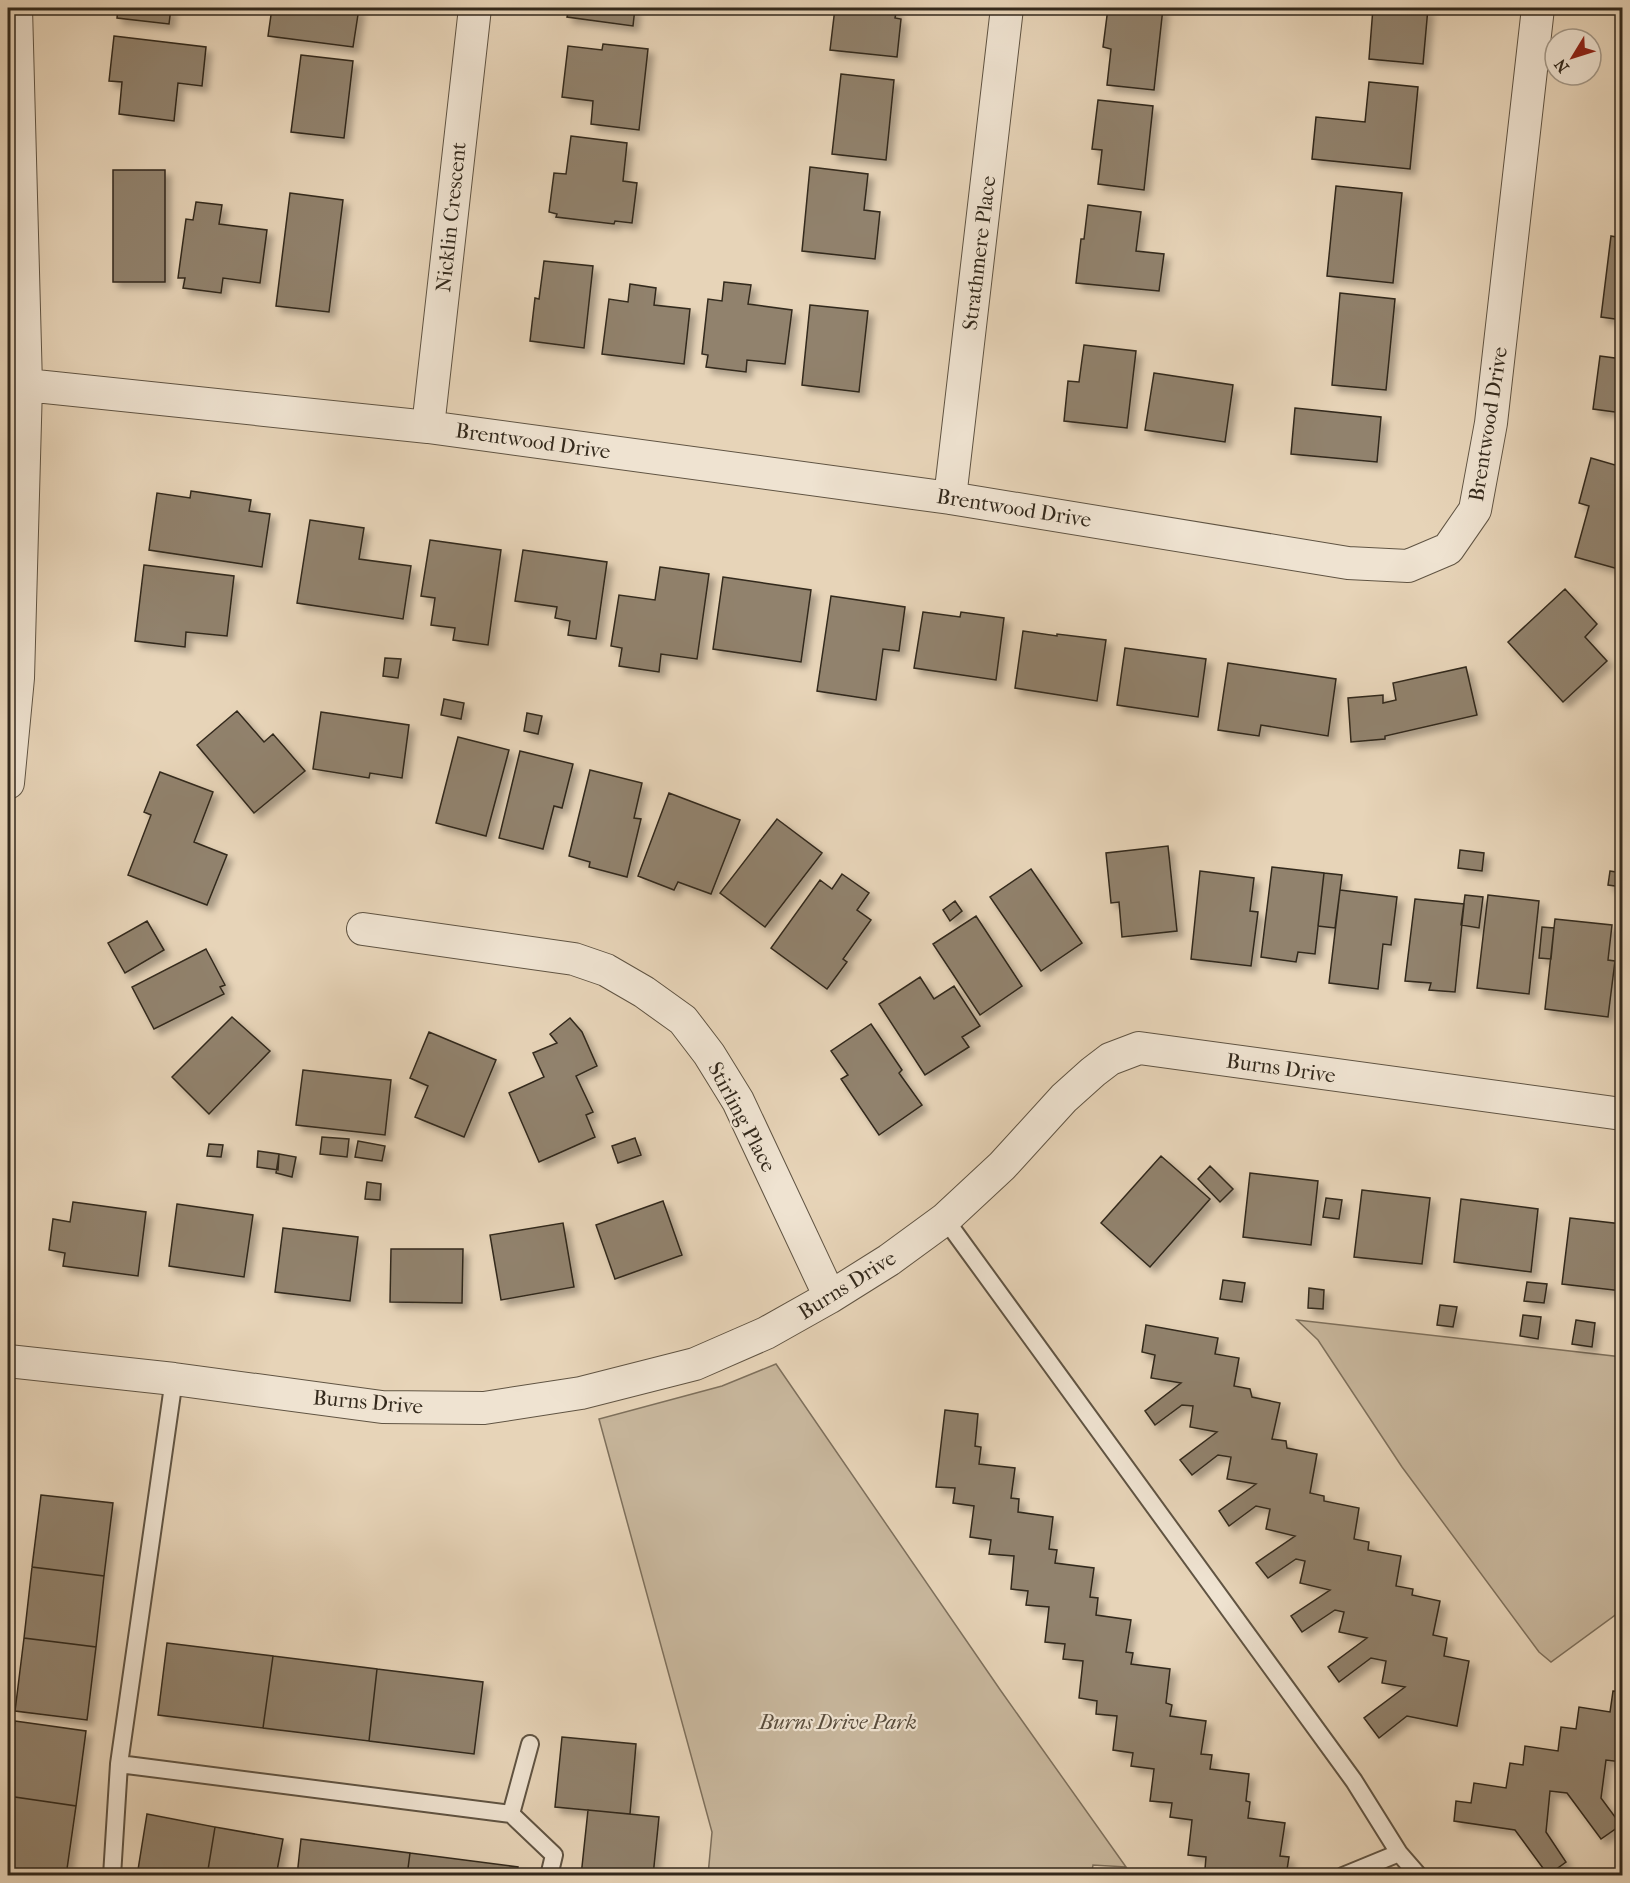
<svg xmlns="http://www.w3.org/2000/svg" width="1630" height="1883" viewBox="0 0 1630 1883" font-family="'IM FELL French Canon',serif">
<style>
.green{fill:#c8b79d;stroke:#7e705c;stroke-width:1.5}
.building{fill:#91826d;stroke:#33291c;stroke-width:1.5;filter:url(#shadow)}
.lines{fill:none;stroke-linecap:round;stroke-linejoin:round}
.service-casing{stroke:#605443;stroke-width:20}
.minor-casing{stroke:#605443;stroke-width:34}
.service{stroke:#efe3d1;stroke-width:16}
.minor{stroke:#efe3d1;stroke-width:32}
.labels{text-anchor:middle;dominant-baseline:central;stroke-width:4.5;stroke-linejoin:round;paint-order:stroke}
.street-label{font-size:21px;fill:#33291c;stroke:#efe3d1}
.park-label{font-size:21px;font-style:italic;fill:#584c3c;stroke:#efe3d1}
</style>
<defs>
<filter id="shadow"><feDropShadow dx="5.5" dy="5.5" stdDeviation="3" flood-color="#0004"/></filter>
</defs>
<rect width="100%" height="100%" fill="#e7d4b8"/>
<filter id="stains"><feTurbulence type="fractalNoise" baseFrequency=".00333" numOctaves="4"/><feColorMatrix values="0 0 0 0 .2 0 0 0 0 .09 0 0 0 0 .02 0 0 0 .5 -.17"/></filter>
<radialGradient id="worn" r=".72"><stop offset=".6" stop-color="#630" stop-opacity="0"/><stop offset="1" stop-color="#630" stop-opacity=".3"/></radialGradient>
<path class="green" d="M 1297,1320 L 1622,1357 L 1622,1610 L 1551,1662 L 1539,1652 L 1402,1467 L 1318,1340 Z
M 776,1364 L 1001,1691 L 1126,1867 L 1093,1865 L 1091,1876 L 708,1875 L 712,1832 L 599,1419 L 722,1386 Z"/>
<path class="building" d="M 118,8 L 171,8 L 169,24 L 117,18 Z
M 272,8 L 359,8 L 353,47 L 268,36 Z
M 569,8 L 635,8 L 633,26 L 567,17 Z
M 835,8 L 897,8 L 895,18 L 901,19 L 897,57 L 830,50 Z
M 1108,8 L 1163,8 L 1154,90 L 1107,85 L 1111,49 L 1103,47 Z
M 1373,8 L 1428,8 L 1423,64 L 1369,59 Z
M 114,36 L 206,47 L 202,86 L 178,83 L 174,121 L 119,114 L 122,82 L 109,81 Z
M 603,44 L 648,49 L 639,130 L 591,124 L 593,101 L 562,97 L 568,46 L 602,50 Z
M 301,55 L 353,61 L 344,138 L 291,132 Z
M 841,74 L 894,80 L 886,160 L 832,154 Z
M 1369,82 L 1418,87 L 1410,169 L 1312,159 L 1316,117 L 1365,122 Z
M 1098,100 L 1153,106 L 1144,190 L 1098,184 L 1102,150 L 1092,149 Z
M 571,136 L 627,143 L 623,181 L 637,183 L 632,223 L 615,221 L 614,224 L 556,217 L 557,214 L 549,212 L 554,173 L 566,174 Z
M 810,167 L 868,174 L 864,210 L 880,212 L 875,259 L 802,251 Z
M 113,170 L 165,170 L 165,282 L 113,282 Z
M 1336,186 L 1402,193 L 1393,283 L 1327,276 Z
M 290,193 L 343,200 L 329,312 L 276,306 Z
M 196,202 L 222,205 L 219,224 L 267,230 L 260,283 L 223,278 L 221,293 L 183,288 L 185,278 L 178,278 L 186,219 L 193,220 Z
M 1088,205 L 1141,212 L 1136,251 L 1164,254 L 1159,291 L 1076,283 L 1081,239 L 1084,239 Z
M 1611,236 L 1622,238 L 1622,320 L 1601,317 Z
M 544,261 L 593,266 L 584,348 L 530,341 L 535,298 L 539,299 Z
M 724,282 L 751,285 L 748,304 L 792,310 L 785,364 L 747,360 L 746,372 L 706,367 L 708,355 L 702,354 L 708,299 L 722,301 Z
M 630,284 L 656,288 L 654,305 L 690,309 L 684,364 L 602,354 L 609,299 L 628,302 Z
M 1340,293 L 1395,299 L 1386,390 L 1332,385 Z
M 810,305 L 868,311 L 859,392 L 802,385 Z
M 1084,345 L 1136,351 L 1127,428 L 1064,421 L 1068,381 L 1079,382 Z
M 1600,356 L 1622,359 L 1622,413 L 1593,409 Z
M 1154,373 L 1233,385 L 1225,442 L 1145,430 Z
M 1295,408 L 1381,417 L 1377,462 L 1291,454 Z
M 1591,458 L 1622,467 L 1622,570 L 1575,557 L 1589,506 L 1579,503 Z
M 191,491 L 251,500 L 249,511 L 270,514 L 262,567 L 149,550 L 157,493 L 190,498 Z
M 310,520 L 364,528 L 359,559 L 411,566 L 403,619 L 297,603 Z
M 430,540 L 501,550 L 488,645 L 453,640 L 455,628 L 431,625 L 435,598 L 421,596 Z
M 523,550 L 607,562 L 596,639 L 568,635 L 570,621 L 555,618 L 557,607 L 515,601 Z
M 144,565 L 234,576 L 227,636 L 186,632 L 185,647 L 135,641 Z
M 660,567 L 709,574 L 697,659 L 661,654 L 659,672 L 619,666 L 622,648 L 611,646 L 619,595 L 655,600 Z
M 723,577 L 811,590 L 801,662 L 713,649 Z
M 1565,589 L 1597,624 L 1585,637 L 1607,661 L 1563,702 L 1508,642 Z
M 831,596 L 905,607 L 899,651 L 883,649 L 876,700 L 817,691 Z
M 923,612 L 960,617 L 961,612 L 1004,618 L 996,680 L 914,668 Z
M 1023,631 L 1057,636 L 1057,634 L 1106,640 L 1097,701 L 1015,688 Z
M 1125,648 L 1206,659 L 1198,717 L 1117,705 Z
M 385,658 L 401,659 L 398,678 L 383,676 Z
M 1228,663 L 1336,679 L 1328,736 L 1261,725 L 1259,736 L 1218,730 Z
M 1466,667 L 1477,715 L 1385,736 L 1385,739 L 1351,742 L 1348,698 L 1383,695 L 1383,703 L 1396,700 L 1393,683 Z
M 444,699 L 464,703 L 461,719 L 441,715 Z
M 237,711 L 264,742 L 273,734 L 305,771 L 254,813 L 197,745 Z
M 321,712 L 409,725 L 402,778 L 370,773 L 369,778 L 313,769 Z
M 527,713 L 542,716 L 538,734 L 524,731 Z
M 458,737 L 509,750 L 486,836 L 436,823 Z
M 520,751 L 573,764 L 562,808 L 554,806 L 543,849 L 499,838 Z
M 590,770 L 642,783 L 634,818 L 641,819 L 627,877 L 589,867 L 590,862 L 569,856 Z
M 160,772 L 213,792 L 194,842 L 227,855 L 207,905 L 128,875 L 151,815 L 144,812 Z
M 669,793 L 740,820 L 711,894 L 678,882 L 674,890 L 638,876 Z
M 777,819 L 822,853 L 765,927 L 720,893 Z
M 1168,846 L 1177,931 L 1122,937 L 1119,902 L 1111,903 L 1106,853 Z
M 1460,850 L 1484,853 L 1482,871 L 1458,868 Z
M 1272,867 L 1324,873 L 1315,954 L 1298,952 L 1296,962 L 1261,957 Z
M 1031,869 L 1082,943 L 1041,971 L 990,897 Z
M 1200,871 L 1254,878 L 1250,911 L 1258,912 L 1251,966 L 1191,959 Z
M 1610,871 L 1622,873 L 1622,887 L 1608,885 Z
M 1324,873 L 1342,875 L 1335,928 L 1318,926 Z
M 842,874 L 869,893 L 857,910 L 871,920 L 843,959 L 847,962 L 827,989 L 771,948 L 820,880 L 832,889 Z
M 1340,890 L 1397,897 L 1391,945 L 1383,944 L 1378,989 L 1329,983 Z
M 1465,895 L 1483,897 L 1479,928 L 1461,925 Z
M 1488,895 L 1539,901 L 1529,994 L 1477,988 Z
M 1415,899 L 1464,904 L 1455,992 L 1429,990 L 1431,983 L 1405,981 Z
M 955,901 L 962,911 L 950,921 L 943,910 Z
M 976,916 L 1022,986 L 980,1015 L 933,944 Z
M 1555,919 L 1612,925 L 1608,960 L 1615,961 L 1608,1017 L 1545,1009 Z
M 147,921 L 164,950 L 125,973 L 108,943 Z
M 1542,927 L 1554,928 L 1551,959 L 1539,958 Z
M 206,949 L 225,985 L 220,987 L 224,994 L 154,1029 L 132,987 Z
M 1622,966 L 1622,1004 L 1618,1004 Z
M 920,977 L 934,999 L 954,986 L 980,1026 L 962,1037 L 969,1047 L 925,1075 L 879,1004 Z
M 232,1017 L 270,1051 L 209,1114 L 172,1077 Z
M 570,1018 L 582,1032 L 597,1066 L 576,1076 L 593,1112 L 586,1115 L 595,1137 L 539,1162 L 509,1093 L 544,1077 L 533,1053 L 557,1043 L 550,1034 Z
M 871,1024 L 902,1070 L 899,1073 L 922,1105 L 879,1135 L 841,1079 L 848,1075 L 831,1051 Z
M 429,1032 L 496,1060 L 464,1137 L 415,1117 L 428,1086 L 410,1078 Z
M 303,1070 L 391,1080 L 385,1135 L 296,1125 Z
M 322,1137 L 349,1139 L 347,1157 L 320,1154 Z
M 635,1138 L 641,1155 L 618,1163 L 612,1146 Z
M 358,1141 L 385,1146 L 382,1161 L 355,1157 Z
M 209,1144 L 223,1145 L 221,1157 L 207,1156 Z
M 258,1151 L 279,1154 L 278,1170 L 257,1167 Z
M 279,1154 L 296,1157 L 292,1177 L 276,1173 Z
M 1161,1156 L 1210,1199 L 1150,1267 L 1101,1223 Z
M 1210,1166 L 1233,1189 L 1220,1202 L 1198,1179 Z
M 1250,1173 L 1318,1181 L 1311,1245 L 1243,1237 Z
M 367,1182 L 381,1184 L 380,1200 L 365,1199 Z
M 1362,1190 L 1430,1198 L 1422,1264 L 1354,1257 Z
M 1326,1198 L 1342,1200 L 1339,1219 L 1323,1217 Z
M 1461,1199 L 1538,1209 L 1531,1272 L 1454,1262 Z
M 663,1201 L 682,1255 L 615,1279 L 596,1225 Z
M 73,1202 L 146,1212 L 138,1276 L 63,1266 L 65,1253 L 49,1250 L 53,1219 L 70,1222 Z
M 177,1204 L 253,1215 L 244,1277 L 169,1266 Z
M 1570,1218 L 1622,1224 L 1622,1291 L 1562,1284 Z
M 563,1223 L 574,1287 L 501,1300 L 490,1235 Z
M 283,1228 L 358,1237 L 350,1301 L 275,1292 Z
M 391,1249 L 463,1249 L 462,1303 L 390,1302 Z
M 1223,1280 L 1245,1283 L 1242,1302 L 1220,1299 Z
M 1527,1282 L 1547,1284 L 1544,1303 L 1524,1301 Z
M 1309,1288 L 1324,1290 L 1323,1309 L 1308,1308 Z
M 1440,1305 L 1457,1307 L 1453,1327 L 1437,1325 Z
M 1523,1315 L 1541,1317 L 1538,1339 L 1520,1336 Z
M 1576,1320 L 1595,1323 L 1592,1347 L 1572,1344 Z
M 1146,1325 L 1218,1338 L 1215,1354 L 1239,1358 L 1234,1386 L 1250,1389 L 1252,1397 L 1280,1403 L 1272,1439 L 1286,1441 L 1287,1448 L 1317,1454 L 1310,1493 L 1324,1496 L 1324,1501 L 1359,1508 L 1354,1539 L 1369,1542 L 1368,1550 L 1401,1556 L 1396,1586 L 1413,1589 L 1412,1595 L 1440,1601 L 1433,1635 L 1447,1638 L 1444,1656 L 1469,1661 L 1457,1726 L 1407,1716 L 1379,1738 L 1364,1718 L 1405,1687 L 1382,1683 L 1386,1661 L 1371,1658 L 1339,1682 L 1328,1667 L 1367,1638 L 1339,1632 L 1344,1612 L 1335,1610 L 1302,1632 L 1291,1616 L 1330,1590 L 1300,1583 L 1305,1561 L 1296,1559 L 1268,1578 L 1256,1563 L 1295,1536 L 1266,1529 L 1270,1509 L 1256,1506 L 1229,1526 L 1219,1511 L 1256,1484 L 1227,1479 L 1231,1457 L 1218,1455 L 1192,1475 L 1180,1460 L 1217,1432 L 1190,1427 L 1193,1406 L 1182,1405 L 1155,1425 L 1145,1411 L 1181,1383 L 1151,1378 L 1155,1355 L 1142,1352 Z
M 945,1410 L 978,1414 L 975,1446 L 981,1447 L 979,1464 L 1015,1468 L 1011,1498 L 1019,1499 L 1018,1512 L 1053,1517 L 1049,1549 L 1057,1550 L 1055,1563 L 1094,1568 L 1090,1597 L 1098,1598 L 1096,1615 L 1131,1620 L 1126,1652 L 1133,1653 L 1131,1664 L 1170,1669 L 1166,1703 L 1172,1705 L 1170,1716 L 1206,1721 L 1201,1754 L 1212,1755 L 1210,1769 L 1249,1774 L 1246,1801 L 1250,1802 L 1248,1818 L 1285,1823 L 1280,1856 L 1289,1857 L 1286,1876 L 1251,1876 L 1205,1869 L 1206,1857 L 1188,1855 L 1192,1820 L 1170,1817 L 1172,1803 L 1150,1801 L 1154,1769 L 1131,1766 L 1133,1753 L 1113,1750 L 1117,1716 L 1096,1714 L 1097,1701 L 1079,1698 L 1083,1661 L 1063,1659 L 1065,1644 L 1045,1642 L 1049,1607 L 1026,1605 L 1028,1591 L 1011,1589 L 1014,1556 L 989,1554 L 991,1540 L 970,1537 L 974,1506 L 953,1503 L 955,1488 L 936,1487 Z
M 41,1495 L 113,1503 L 104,1576 L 32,1567 Z
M 32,1567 L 104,1576 L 96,1647 L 24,1638 Z
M 24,1638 L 96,1647 L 87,1720 L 15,1711 Z
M 167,1643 L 273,1656 L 263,1728 L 158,1715 Z
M 273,1656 L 377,1669 L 369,1741 L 263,1728 Z
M 377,1669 L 483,1682 L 474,1754 L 369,1741 Z
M 1613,1691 L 1622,1692 L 1622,1762 L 1606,1760 L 1601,1798 L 1621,1825 L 1601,1839 L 1567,1793 L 1550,1791 L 1546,1832 L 1566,1862 L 1548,1875 L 1515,1830 L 1454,1821 L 1456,1801 L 1471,1803 L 1474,1783 L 1506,1788 L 1510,1763 L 1523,1765 L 1525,1746 L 1558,1751 L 1561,1727 L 1576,1729 L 1579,1707 L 1610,1712 Z
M 15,1721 L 86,1731 L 76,1806 L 8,1796 L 8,1770 Z
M 562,1737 L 636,1744 L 630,1814 L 555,1807 Z
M 8,1796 L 76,1806 L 66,1876 L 37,1876 L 8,1871 Z
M 588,1810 L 659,1817 L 653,1876 L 581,1876 Z
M 147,1814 L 215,1827 L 207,1876 L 137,1876 Z
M 215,1827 L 283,1839 L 276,1876 L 207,1876 Z
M 301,1839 L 410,1853 L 407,1876 L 297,1876 Z
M 410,1853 L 518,1867 L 517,1876 L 407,1876 Z"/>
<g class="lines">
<g class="service-casing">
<path id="service" d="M 945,1219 L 1354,1781 L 1399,1853 L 1419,1876
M 530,1744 L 511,1814 L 554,1855 L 549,1876
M 119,1764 L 511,1814
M 112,1876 L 119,1764 L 174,1379
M 1343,1876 L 1399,1853"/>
</g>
<g class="minor-casing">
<path id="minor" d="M 26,385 L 428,427 L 950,498 L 1348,563 L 1408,566 L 1448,549 L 1475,510 L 1491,423 L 1538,8
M 428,427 L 475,8
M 950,498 L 1007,8
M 8,783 L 18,678 L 26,385 L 16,8
M 363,929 L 574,959 L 606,970 L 644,992 L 683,1020 L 709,1054 L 738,1101 L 830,1297
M 8,1361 L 174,1379 L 382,1407 L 484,1408 L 581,1393 L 695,1364 L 766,1333 L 830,1297 L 889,1260 L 945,1219 L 1002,1166 L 1064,1098 L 1093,1072 L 1110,1059 L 1139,1048 L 1622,1114"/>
</g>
<use href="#service" class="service"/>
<use href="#minor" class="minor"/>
</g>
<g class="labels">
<g class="street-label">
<text transform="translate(451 217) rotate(-84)">Nicklin Crescent</text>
<text transform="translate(979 253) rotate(-83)">Strathmere Place</text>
<text transform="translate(1488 424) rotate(-81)">Brentwood Drive</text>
<text transform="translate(533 441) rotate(8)">Brentwood Drive</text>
<text transform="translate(1014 508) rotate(9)">Brentwood Drive</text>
<text transform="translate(1281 1068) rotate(8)">Burns Drive</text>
<text transform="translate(742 1117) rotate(62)">Stirling Place</text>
<text transform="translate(847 1285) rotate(-32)">Burns Drive</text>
<text transform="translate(368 1402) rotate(5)">Burns Drive</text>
</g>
<g class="park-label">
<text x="838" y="1722">Burns Drive Park</text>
</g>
</g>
<rect width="1630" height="1883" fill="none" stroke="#e7d4b8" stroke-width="30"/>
<rect x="9" y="9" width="1612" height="1865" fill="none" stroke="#33291c" stroke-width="3"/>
<rect x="15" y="15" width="1600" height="1853" fill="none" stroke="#33291c" stroke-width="1.5"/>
<g transform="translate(1573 57) rotate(232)"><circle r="28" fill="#efe3d1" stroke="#a49989" stroke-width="1.5"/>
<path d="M0-4.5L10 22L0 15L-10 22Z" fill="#8f2418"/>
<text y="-9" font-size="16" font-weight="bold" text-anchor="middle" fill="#33291c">N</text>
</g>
<rect width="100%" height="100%" filter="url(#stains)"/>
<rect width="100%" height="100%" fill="url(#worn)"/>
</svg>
